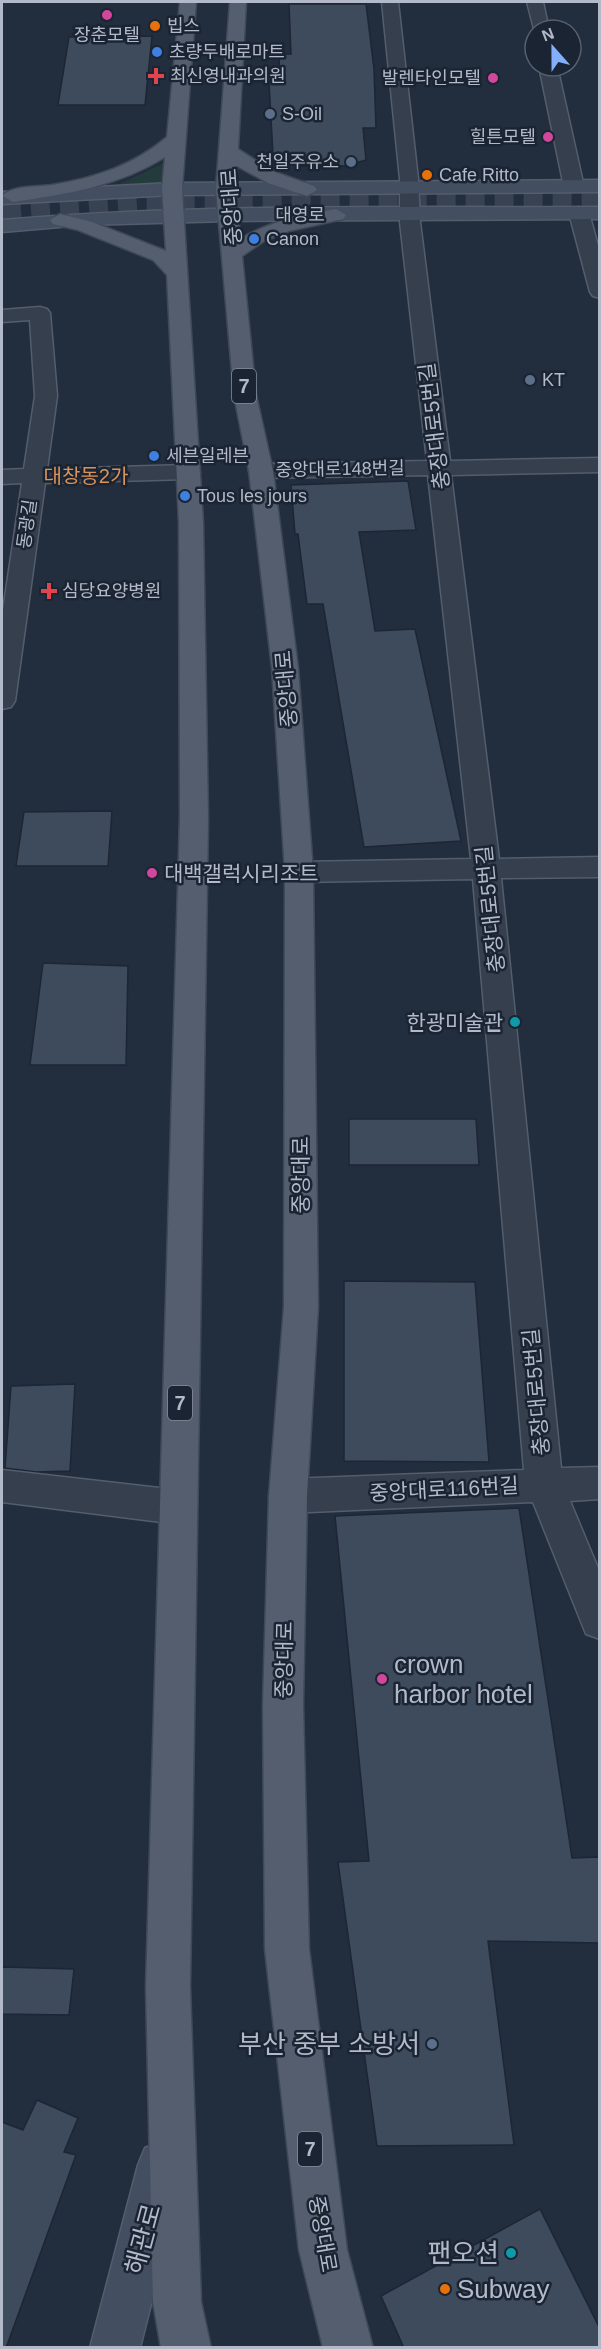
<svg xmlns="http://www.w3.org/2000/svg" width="601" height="2349" viewBox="0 0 601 2349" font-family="Helvetica,'Noto Sans KR',sans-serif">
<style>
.green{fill:#243b3e}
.building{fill:#3e4b5d;stroke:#1d2634;stroke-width:1.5}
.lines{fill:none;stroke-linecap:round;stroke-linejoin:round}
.secondary-tunnel{stroke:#384252;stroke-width:19;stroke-dasharray:19 10;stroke-linecap:butt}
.street-casing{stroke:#545d6b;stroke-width:3}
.secondary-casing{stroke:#545d6b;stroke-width:3}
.primary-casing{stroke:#3f4856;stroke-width:3}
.street{fill:#363f4d;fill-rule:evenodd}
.secondary{fill:#444e61;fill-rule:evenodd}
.primary{fill:#545e6e;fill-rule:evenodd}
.hotel-dot{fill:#d1479c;stroke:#1b2432;stroke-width:2}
.food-dot{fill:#e8710a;stroke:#1b2432;stroke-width:2}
.shop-dot{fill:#3f7fe0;stroke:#1b2432;stroke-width:2}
.health-dot{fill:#e0444e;stroke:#1b2432;stroke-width:2}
.service-dot{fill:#5c6f8a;stroke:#1b2432;stroke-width:2}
.culture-dot{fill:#0f9aa8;stroke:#1b2432;stroke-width:2}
.labels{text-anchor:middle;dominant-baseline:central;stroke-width:5;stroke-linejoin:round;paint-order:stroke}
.far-poi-label{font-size:18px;fill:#b2bac9;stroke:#1b2432;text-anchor:start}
.far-street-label{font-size:18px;fill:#b2bac9;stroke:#1b2432}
.shield{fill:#1b2432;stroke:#858d9c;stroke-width:1.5}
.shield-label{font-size:20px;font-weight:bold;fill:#b2bac9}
.far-quarter-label{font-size:20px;fill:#d9945c;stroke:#1b2432}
.street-label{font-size:21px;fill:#b2bac9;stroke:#1b2432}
.poi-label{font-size:21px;fill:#b2bac9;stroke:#1b2432;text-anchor:start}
.near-poi-label{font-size:26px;fill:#b2bac9;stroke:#1b2432;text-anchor:start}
.near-street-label{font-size:26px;fill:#b2bac9;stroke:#1b2432}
</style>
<rect width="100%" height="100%" fill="#222d3d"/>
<path class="green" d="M 164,163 L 161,183 L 117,185 Z"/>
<path class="building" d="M 289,4 L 366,4 L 374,69 L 376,128 L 363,128 L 366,160 L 345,166 L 297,166 L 273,155 L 269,82 L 280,82 L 279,54 L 291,54 Z
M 152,36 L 145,105 L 58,105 L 69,37 Z
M 408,481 L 416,530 L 359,532 L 375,631 L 415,629 L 461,841 L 364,847 L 323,604 L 307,604 L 298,534 L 295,534 L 291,485 Z
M 112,811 L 108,866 L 16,866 L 24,812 Z
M 43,963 L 128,966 L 126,1065 L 30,1065 Z
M 349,1119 L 476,1119 L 479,1165 L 349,1165 Z
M 344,1281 L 475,1282 L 489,1462 L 344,1461 Z
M 75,1384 L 70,1471 L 36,1472 L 5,1468 L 11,1386 Z
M 519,1508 L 572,1858 L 600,1857 L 600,1943 L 488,1941 L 514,2145 L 377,2146 L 338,1862 L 369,1861 L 335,1516 Z
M 2,1967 L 74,1969 L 69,2015 L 2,2014 Z
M 37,2100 L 78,2118 L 64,2152 L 76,2155 L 6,2348 L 2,2348 L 2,2122 L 23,2130 Z
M 540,2209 L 600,2329 L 600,2348 L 404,2348 L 381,2296 Z"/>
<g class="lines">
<path class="secondary-tunnel" d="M 2,211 L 138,201 L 600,199"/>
<g class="street-casing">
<path id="street" d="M 382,2 L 398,2 L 418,179 L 420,222 L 450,461 L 600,458 L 600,472 L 451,475 L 499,859 L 600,857 L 600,877 L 501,878 L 561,1468 L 600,1467 L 600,1499 L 570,1501 L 600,1573 L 600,1639 L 586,1634 L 533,1502 L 288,1513 L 275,1508 L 269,1496 L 275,1484 L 288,1479 L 524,1470 L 473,879 L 299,882 L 289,879 L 285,872 L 289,865 L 299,862 L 471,859 L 428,475 L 261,478 L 253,476 L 249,471 L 253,466 L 261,464 L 427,461 L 400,222 L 400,179 Z
M 527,2 L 543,2 L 549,30 L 535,30 L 535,33 Z
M 539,66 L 557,66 L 584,187 L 581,191 L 567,191 L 564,187 Z
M 579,207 L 589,213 L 600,253 L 600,298 L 593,296 L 590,292 L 569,213 Z
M 40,307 L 47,309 L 50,313 L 57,396 L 47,469 L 188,465 L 196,467 L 200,472 L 196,477 L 188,479 L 45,483 L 15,701 L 11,707 L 2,709 L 2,617 L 22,483 L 2,484 L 2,470 L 24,469 L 35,396 L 30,320 L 2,322 L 2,310 Z
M 2,1470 L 177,1490 L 190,1495 L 196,1507 L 190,1519 L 177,1524 L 2,1502 Z"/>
</g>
<g class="secondary-casing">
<path id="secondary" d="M 600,180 L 600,192 L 172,195 L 2,204 L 2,192 L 172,183 Z
M 600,207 L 600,219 L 229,221 L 83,225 L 2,232 L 2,220 C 200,203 401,208 600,207 Z
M 162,2141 L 179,2148 L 186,2165 L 140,2348 L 90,2348 L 138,2165 L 145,2148 Z"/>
</g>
<g class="primary-casing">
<path id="primary" d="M 180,2 L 196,2 L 182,189 L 203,522 L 208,818 L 190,1987 L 201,2302 L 211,2348 L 161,2348 L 153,2302 L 146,1987 L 180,818 L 179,522 L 167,275 L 153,260 L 78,230 L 53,224 L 50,220 L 60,214 L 92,222 L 166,251 L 162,189 L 165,157 C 119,186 67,194 13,202 L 3,196 C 11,185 40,187 52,185 C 95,178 134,165 167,137 Z
M 230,2 L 246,2 L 238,149 L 272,171 L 314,186 L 317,190 L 307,196 L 268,183 L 237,166 L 236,189 L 240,239 C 270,221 303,215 336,209 L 346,215 L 343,219 L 289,231 L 264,241 L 242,256 L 256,395 L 273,471 L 298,668 L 313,872 L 318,1307 L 307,1496 L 303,1705 L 309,1949 L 347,2250 L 373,2348 L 323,2348 L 299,2250 L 265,1949 L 263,1705 L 269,1496 L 284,1307 L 285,872 L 272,668 L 249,471 L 234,395 L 216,189 Z"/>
</g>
<use href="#street" class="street"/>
<use href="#secondary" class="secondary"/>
<use href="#primary" class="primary"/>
</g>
<g class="hotel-dot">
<circle cx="107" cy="15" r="6"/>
<circle cx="493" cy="78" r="6"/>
<circle cx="548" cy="137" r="6"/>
<circle cx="152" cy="873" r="6"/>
<circle cx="382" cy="1679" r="6"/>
</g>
<g class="food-dot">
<circle cx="155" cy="26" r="6"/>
<circle cx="427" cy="175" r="6"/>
<circle cx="445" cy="2289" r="6"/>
</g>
<g class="shop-dot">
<circle cx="157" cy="52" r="6"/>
<circle cx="254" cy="239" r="6"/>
<circle cx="154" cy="456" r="6"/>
<circle cx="185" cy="496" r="6"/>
</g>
<g class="health-dot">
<path d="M153 67h6v6h6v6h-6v6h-6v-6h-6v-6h6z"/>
<path d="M46 582h6v6h6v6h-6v6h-6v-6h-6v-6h6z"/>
</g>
<g class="service-dot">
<circle cx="270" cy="114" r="6"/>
<circle cx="351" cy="162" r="6"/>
<circle cx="530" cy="380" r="6"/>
<circle cx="432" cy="2044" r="6"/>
</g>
<g class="culture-dot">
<circle cx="515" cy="1022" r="6"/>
<circle cx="511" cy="2253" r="6"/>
</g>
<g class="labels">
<g class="far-poi-label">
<text x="167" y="26">빕스</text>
<text x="107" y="35" text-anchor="middle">장춘모텔</text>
<text x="169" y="52">초량두배로마트</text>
<text x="170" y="76">최신영내과의원</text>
<text x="481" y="78" text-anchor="end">발렌타인모텔</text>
<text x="282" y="114">S-Oil</text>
<text x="536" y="137" text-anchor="end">힐튼모텔</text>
<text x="339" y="162" text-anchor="end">천일주유소</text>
<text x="439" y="175">Cafe Ritto</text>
<text x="266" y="239">Canon</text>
<text x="542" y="380">KT</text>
<text x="166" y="456">세븐일레븐</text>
<text x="197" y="496">Tous les jours</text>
<text x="62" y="591">심당요양병원</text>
</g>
<g class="far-street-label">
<text x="300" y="215">대영로</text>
<text transform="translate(340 469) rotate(-1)">중앙대로148번길</text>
<text transform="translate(27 524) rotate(-82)">동광길</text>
</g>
<g class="shield">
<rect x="232" y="369" width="24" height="34" rx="4.5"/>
<rect x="168" y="1386" width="24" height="34" rx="4.5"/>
<rect x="298" y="2132" width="24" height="34" rx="4.5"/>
</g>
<g class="shield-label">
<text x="244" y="386">7</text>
<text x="180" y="1403">7</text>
<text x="310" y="2149">7</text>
</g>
<g class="far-quarter-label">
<text x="86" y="476">대창동2가</text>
</g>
<g class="street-label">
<text transform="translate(231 207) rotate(-94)">중앙대로</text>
<text transform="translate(434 426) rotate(-97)">충장대로5번길</text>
<text transform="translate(286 689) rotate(-95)">중앙대로</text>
<text transform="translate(490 909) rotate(-96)">충장대로5번길</text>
<text transform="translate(300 1175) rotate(-90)">중앙대로</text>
<text transform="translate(536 1392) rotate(-95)">충장대로5번길</text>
<text transform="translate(444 1489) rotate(-3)">중앙대로116번길</text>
<text transform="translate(284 1660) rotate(-89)">중앙대로</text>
<text transform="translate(323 2234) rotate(80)">중앙대로</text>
</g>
<g class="poi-label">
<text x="164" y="873">대백갤럭시리조트</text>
<text x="503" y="1022" text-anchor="end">한광미술관</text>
</g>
<g class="near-poi-label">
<text x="394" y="1664">crown<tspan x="394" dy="30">harbor hotel</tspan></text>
<text x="420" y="2044" text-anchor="end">부산 중부 소방서</text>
<text x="499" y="2253" text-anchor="end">팬오션</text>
<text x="457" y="2289">Subway</text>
</g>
<g class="near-street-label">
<text transform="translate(143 2239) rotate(-75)">해관로</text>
</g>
</g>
<rect width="601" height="2349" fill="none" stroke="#b2bac9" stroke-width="6"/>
<g transform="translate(553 48) rotate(339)"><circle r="28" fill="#1b2432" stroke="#57606e" stroke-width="1.5"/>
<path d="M0-4.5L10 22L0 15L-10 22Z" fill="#83b0fd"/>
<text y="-9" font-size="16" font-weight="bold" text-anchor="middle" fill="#b2bac9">N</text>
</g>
</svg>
